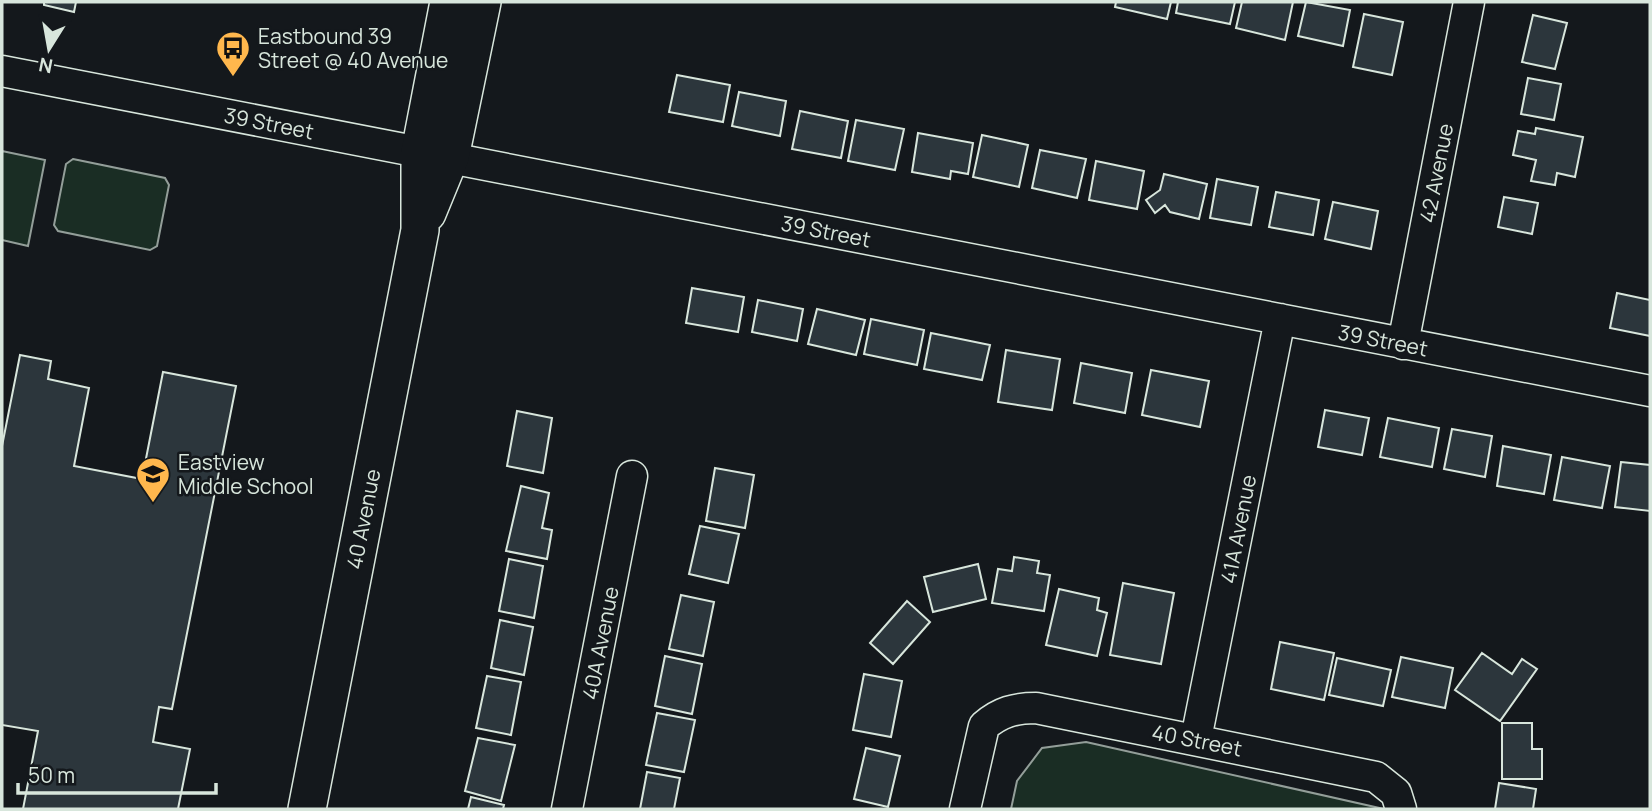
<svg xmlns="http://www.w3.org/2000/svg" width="1652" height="811" viewBox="0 0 1652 811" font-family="Manrope,sans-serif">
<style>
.green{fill:#1a2d24;stroke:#939e99;stroke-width:2}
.building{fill:#2c363c;stroke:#d8e6dc;stroke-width:2}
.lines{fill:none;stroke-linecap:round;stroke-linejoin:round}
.minor-casing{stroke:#d8e6dc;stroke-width:33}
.major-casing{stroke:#d8e6dc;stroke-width:40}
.minor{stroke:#14181c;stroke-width:30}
.major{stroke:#14181c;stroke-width:37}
.labels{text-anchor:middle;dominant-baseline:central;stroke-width:5;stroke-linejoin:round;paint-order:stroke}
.poi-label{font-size:21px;fill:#d8e6dc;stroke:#14181c;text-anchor:start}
.street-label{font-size:21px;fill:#d8e6dc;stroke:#14181c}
</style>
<rect width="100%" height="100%" fill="#14181c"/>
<path class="green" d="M 2,151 L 45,160 L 28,246 L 2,240 Z
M 73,159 L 165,178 L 169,185 L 157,246 L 150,250 L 58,231 L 54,225 L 66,164 Z
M 1086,742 L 1384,809 L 1011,809 L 1017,781 L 1042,748 Z"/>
<path class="building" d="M 44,2 L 76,2 L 74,12 L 44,5 Z
M 1116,2 L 1171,2 L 1167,19 L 1115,7 Z
M 1178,2 L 1235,2 L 1230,24 L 1176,13 Z
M 1242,2 L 1293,2 L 1285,40 L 1236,28 Z
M 1306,2 L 1350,10 L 1343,46 L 1298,36 Z
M 1364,14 L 1403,22 L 1392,75 L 1353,67 Z
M 1533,15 L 1567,23 L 1555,69 L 1522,62 Z
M 677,75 L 730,85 L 723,122 L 669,112 Z
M 1528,78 L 1561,84 L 1554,120 L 1521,114 Z
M 739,92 L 786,101 L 780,136 L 732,126 Z
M 800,111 L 848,121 L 841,158 L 792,149 Z
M 856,120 L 904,129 L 895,170 L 848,161 Z
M 1536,128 L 1583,137 L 1575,177 L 1557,173 L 1555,185 L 1531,181 L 1536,160 L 1513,155 L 1518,131 L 1535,134 Z
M 918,133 L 973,143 L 968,174 L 951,171 L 950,179 L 912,172 Z
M 982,135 L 1028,145 L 1019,187 L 973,177 Z
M 1040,150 L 1086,159 L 1077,198 L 1032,188 Z
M 1096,161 L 1144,171 L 1137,209 L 1089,200 Z
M 1164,174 L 1207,184 L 1199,219 L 1170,212 L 1165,205 L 1155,213 L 1146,200 L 1160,190 Z
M 1217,179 L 1258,187 L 1251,225 L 1210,218 Z
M 1276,192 L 1319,200 L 1313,235 L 1269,227 Z
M 1504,197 L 1538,203 L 1532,234 L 1498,227 Z
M 1333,202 L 1378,211 L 1371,249 L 1325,239 Z
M 692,288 L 744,297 L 738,332 L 686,323 Z
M 1617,293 L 1650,300 L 1650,336 L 1610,328 Z
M 758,300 L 803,309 L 797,341 L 752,332 Z
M 817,309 L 865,320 L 856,355 L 808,344 Z
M 871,319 L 924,330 L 917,365 L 864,354 Z
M 931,333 L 990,345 L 982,380 L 924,369 Z
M 1006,350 L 1060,359 L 1052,410 L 998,402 Z
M 20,355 L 51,361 L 48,379 L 89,388 L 74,466 L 142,479 L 163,372 L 236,386 L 172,709 L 159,707 L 153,742 L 190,749 L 178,809 L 23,809 L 38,731 L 2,725 L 2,446 Z
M 1081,363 L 1132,373 L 1125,413 L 1074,403 Z
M 1151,370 L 1209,381 L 1200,427 L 1142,415 Z
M 1325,410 L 1369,418 L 1362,455 L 1318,447 Z
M 517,411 L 552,418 L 543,473 L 507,466 Z
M 1388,418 L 1439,428 L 1432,467 L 1380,457 Z
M 1452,429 L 1492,436 L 1485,477 L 1444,469 Z
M 1503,446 L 1551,455 L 1544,494 L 1497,486 Z
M 1562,457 L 1610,466 L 1602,508 L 1554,500 Z
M 1621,462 L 1650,465 L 1650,511 L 1615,507 Z
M 715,468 L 754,475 L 745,528 L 706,521 Z
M 521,486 L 549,493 L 542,528 L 552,530 L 547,559 L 506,551 Z
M 700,526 L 739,534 L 728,583 L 689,574 Z
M 1014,557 L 1039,561 L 1037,573 L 1050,575 L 1044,611 L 992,603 L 998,569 L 1012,571 Z
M 509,559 L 543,566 L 534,618 L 499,611 Z
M 978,564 L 986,599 L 933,612 L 924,577 Z
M 1123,583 L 1174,593 L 1161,664 L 1110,655 Z
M 1059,589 L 1099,598 L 1097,610 L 1107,613 L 1097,656 L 1046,645 Z
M 681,595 L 714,602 L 703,656 L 669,649 Z
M 907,601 L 930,622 L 893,664 L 870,643 Z
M 500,620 L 533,627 L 524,675 L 491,668 Z
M 1280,642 L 1334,653 L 1324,700 L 1271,689 Z
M 1482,653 L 1512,674 L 1522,659 L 1537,669 L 1500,721 L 1455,690 Z
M 665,656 L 702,664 L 692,714 L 655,706 Z
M 1401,657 L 1453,668 L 1445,708 L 1392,697 Z
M 1337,658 L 1391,670 L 1383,706 L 1329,695 Z
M 864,674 L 902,681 L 891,737 L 853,730 Z
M 487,676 L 521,682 L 511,735 L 476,728 Z
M 657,713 L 695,720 L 684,772 L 646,765 Z
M 1502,723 L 1532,723 L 1532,749 L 1542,749 L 1542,779 L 1502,779 Z
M 478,738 L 515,745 L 501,801 L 465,791 Z
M 866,748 L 900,756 L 888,807 L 854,799 Z
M 647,772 L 680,778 L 674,809 L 640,809 Z
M 1499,783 L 1536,789 L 1533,809 L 1495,809 Z
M 471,797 L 504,805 L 503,809 L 468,809 Z"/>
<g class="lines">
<g class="minor-casing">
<path id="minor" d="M 2,71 L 1650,391
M 1403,344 L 1469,2
M 1196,739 L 1280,319
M 567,809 L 632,476
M 965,809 L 984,726 C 1000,712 1015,708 1036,708 L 1376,777 L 1396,793 L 1401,809"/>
</g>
<g class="major-casing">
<path id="major" d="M 427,213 L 450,157 L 482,2
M 307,809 L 420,230 L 420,152 L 449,2"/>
</g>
<use href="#minor" class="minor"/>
<use href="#major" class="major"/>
</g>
<defs>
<g id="bus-pin" transform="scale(1.75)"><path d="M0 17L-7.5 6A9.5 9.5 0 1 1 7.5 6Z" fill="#ffb74d" stroke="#14181c"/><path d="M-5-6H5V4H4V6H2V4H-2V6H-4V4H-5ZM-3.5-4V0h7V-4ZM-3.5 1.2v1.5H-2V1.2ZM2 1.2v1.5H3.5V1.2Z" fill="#111"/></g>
<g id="school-pin" transform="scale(1.75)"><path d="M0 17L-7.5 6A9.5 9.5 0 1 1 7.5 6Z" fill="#ffb74d" stroke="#14181c"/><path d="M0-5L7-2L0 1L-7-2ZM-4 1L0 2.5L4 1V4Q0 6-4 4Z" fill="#111"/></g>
</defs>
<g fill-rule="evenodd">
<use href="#bus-pin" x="233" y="48"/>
<use href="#school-pin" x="153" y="474"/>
</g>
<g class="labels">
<g class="poi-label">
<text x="258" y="36">Eastbound 39<tspan x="258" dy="24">Street @ 40 Avenue</tspan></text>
<text x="178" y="462">Eastview<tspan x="178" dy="24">Middle School</tspan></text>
</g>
<g class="street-label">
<text transform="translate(269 123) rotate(11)">39 Street</text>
<text transform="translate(1436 173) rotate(-79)">42 Avenue</text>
<text transform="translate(826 231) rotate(11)">39 Street</text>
<text transform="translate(1383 340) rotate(11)">39 Street</text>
<text transform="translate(363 519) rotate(-79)">40 Avenue</text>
<text transform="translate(1238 529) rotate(-79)">41A Avenue</text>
<text transform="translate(600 643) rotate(-79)">40A Avenue</text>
<text transform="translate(1197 740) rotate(11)">40 Street</text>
</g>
</g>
<rect width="1652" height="811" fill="none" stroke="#d8e6dc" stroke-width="7"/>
<g transform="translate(49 49) rotate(191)" stroke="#14181c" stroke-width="5" paint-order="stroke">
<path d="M0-5L12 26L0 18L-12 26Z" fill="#d8e6dc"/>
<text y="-10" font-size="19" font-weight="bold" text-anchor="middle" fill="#d8e6dc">N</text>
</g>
<path d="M18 783v10h198v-10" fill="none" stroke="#d8e6dc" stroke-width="3.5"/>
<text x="28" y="783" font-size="21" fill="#d8e6dc" stroke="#14181c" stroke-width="5" paint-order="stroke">50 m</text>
</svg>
